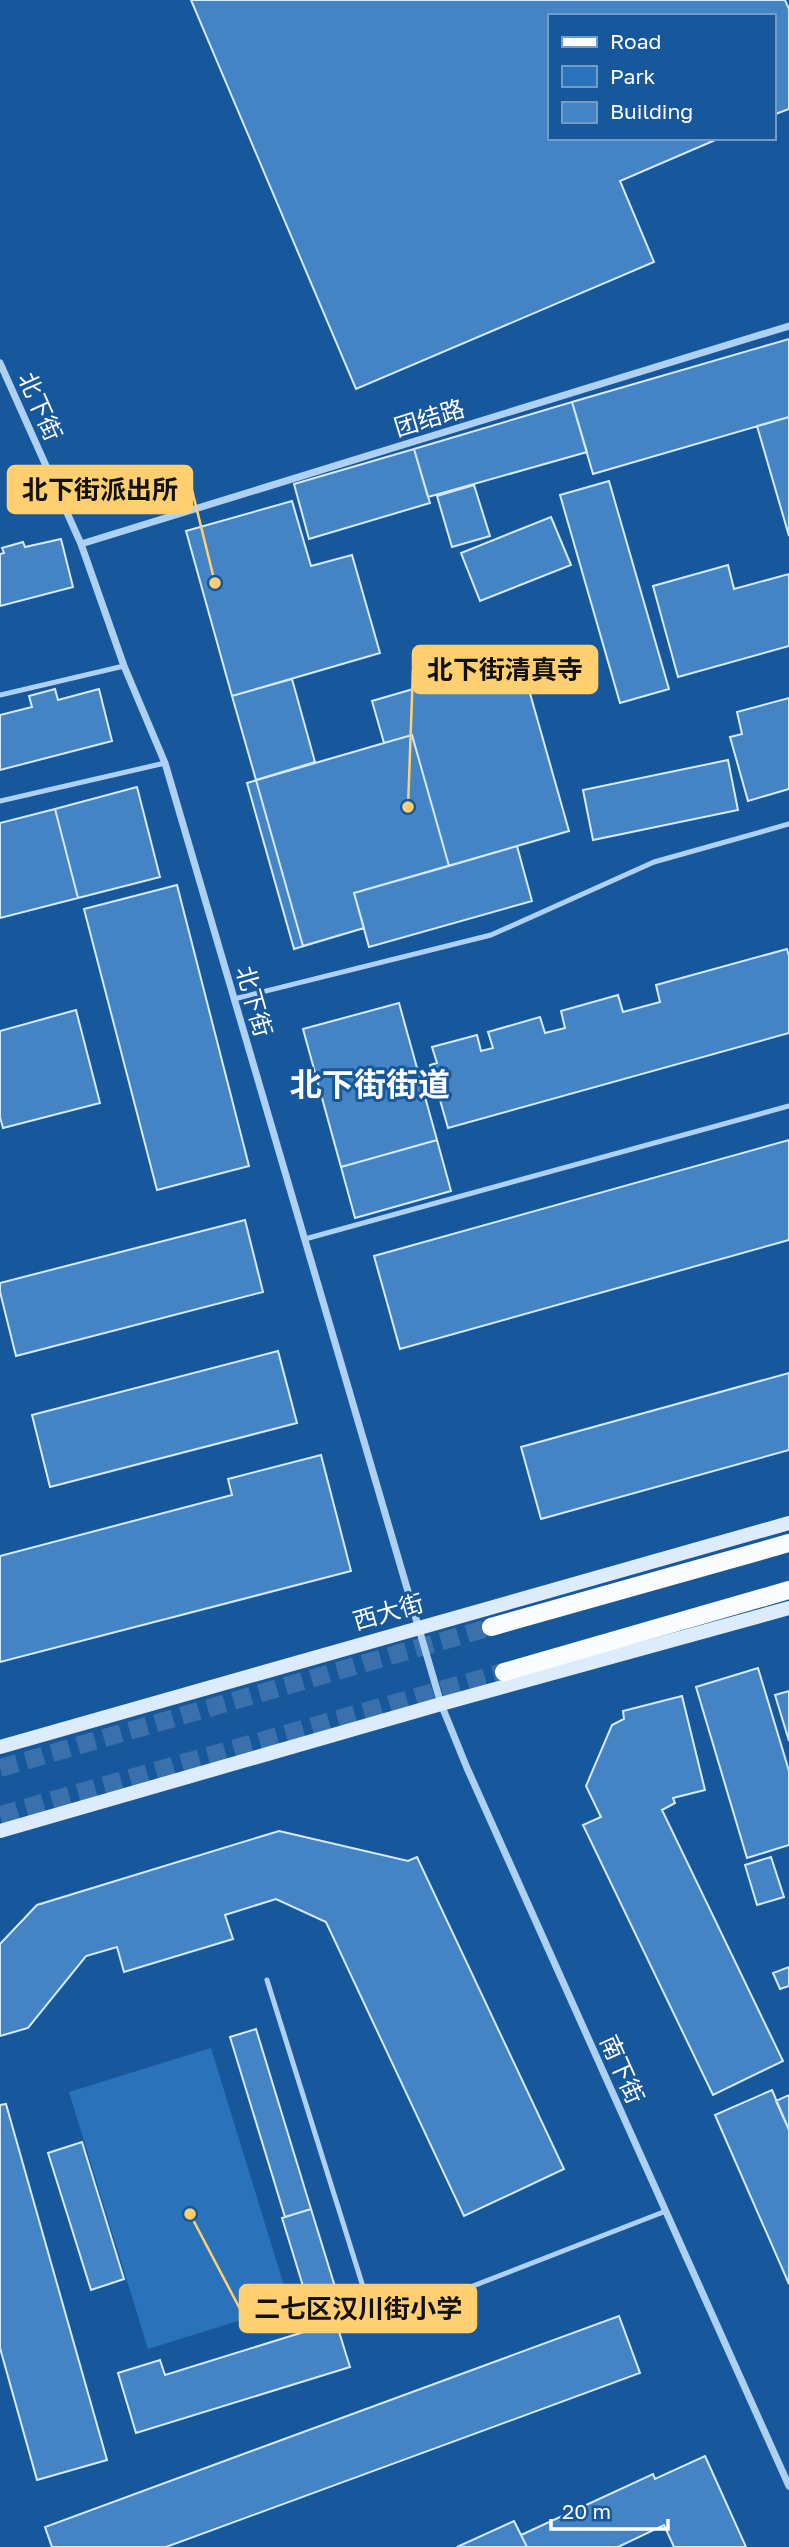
<svg xmlns="http://www.w3.org/2000/svg" width="789" height="2547" viewBox="0 0 789 2547" font-family="'Golos Text','Noto Sans SC',sans-serif">
<style>
.green{fill:#2a73bb}
.building{fill:#4484c5;stroke:#d6eafd;stroke-width:2}
.lines{fill:none;stroke-linecap:round;stroke-linejoin:round}
.primary-tunnel{stroke:#3a71ac;stroke-width:18;stroke-dasharray:18 9;stroke-linecap:butt}
.lane{stroke:#aed1f3;stroke-width:5}
.street{stroke:#aed1f3;stroke-width:7}
.secondary{stroke:#ddecfc;stroke-width:14}
.primary{stroke:#fafcff;stroke-width:18}
.labels{text-anchor:middle;dominant-baseline:central;stroke-width:6;stroke-linejoin:round;paint-order:stroke}
.street-label{font-size:24px;fill:#fff;stroke:#17589d}
.district-label{font-size:32px;font-weight:bold;fill:#fff;stroke:#17589d}
.leader{fill:none;stroke:#ffcf70;stroke-width:2.5}
.callout-dot{fill:#ffcf70;stroke:#17589d;stroke-width:2.5}
.callout{fill:#ffcf70;stroke:#ffcf70;stroke-width:2.5}
.callout-label{font-size:26px;text-anchor:middle;font-weight:bold;fill:#111}
</style>
<rect width="100%" height="100%" fill="#17589d"/>
<path class="green" d="M 211,2048 L 290,2305 L 148,2349 L 69,2092 Z"/>
<path class="building" d="M 191,0 L 785,0 L 789,9 L 789,109 L 773,115 L 773,16 L 549,16 L 549,138 L 720,138 L 620,181 L 654,262 L 356,389 Z
M 789,339 L 789,417 L 593,474 L 572,402 Z
M 572,402 L 587,452 L 428,497 L 414,449 Z
M 789,417 L 789,536 L 757,426 Z
M 414,449 L 430,503 L 309,539 L 294,484 Z
M 609,481 L 669,689 L 620,703 L 560,495 Z
M 474,485 L 490,536 L 452,547 L 437,496 Z
M 292,501 L 311,566 L 352,555 L 380,653 L 232,696 L 186,531 Z
M 551,517 L 571,565 L 480,601 L 461,553 Z
M 61,539 L 73,587 L 0,606 L 0,554 L 4,553 L 2,548 L 23,542 L 25,547 Z
M 728,565 L 734,589 L 789,574 L 789,646 L 678,677 L 653,586 Z
M 520,658 L 569,831 L 449,866 L 412,735 L 384,743 L 372,701 Z
M 520,658 L 569,831 L 354,893 L 364,928 L 294,949 L 247,783 L 384,743 L 372,701 Z
M 292,679 L 315,762 L 256,780 L 232,696 Z
M 55,689 L 58,700 L 99,689 L 112,741 L 0,770 L 0,715 L 32,707 L 29,696 Z
M 789,698 L 789,789 L 748,801 L 730,737 L 742,734 L 737,712 Z
M 412,735 L 449,866 L 354,893 L 364,928 L 303,946 L 256,780 Z
M 728,760 L 738,810 L 593,840 L 583,790 Z
M 137,787 L 160,877 L 78,898 L 55,809 Z
M 55,809 L 78,898 L 0,918 L 0,823 Z
M 517,846 L 532,901 L 369,947 L 354,893 Z
M 177,885 L 249,1166 L 157,1190 L 84,909 Z
M 787,949 L 789,956 L 789,1033 L 448,1128 L 430,1065 L 437,1063 L 432,1047 L 477,1035 L 481,1051 L 493,1048 L 488,1032 L 540,1017 L 545,1033 L 565,1028 L 561,1011 L 618,995 L 623,1012 L 660,1002 L 656,985 Z
M 399,1003 L 437,1140 L 341,1167 L 303,1029 Z
M 76,1010 L 100,1103 L 3,1128 L 0,1117 L 0,1031 Z
M 437,1140 L 451,1191 L 355,1218 L 341,1167 Z
M 789,1140 L 789,1240 L 400,1349 L 374,1256 Z
M 245,1220 L 263,1292 L 16,1356 L 0,1292 L 0,1283 Z
M 278,1351 L 297,1423 L 50,1487 L 32,1415 Z
M 789,1373 L 789,1450 L 541,1519 L 521,1447 Z
M 321,1455 L 351,1571 L 0,1662 L 0,1556 L 232,1495 L 228,1479 Z
M 758,1668 L 789,1771 L 789,1845 L 747,1858 L 696,1687 Z
M 789,1691 L 789,1741 L 775,1695 Z
M 682,1696 L 705,1790 L 673,1798 L 675,1803 L 662,1810 L 783,2061 L 713,2095 L 583,1825 L 601,1817 L 586,1786 L 612,1725 L 624,1719 L 623,1711 Z
M 279,1831 L 408,1861 L 417,1857 L 564,2169 L 464,2216 L 326,1922 L 276,1899 L 225,1915 L 233,1939 L 124,1972 L 117,1947 L 86,1956 L 28,2028 L 0,2036 L 0,1944 L 37,1905 Z
M 771,1857 L 784,1897 L 757,1905 L 745,1865 Z
M 789,1967 L 789,1986 L 780,1989 L 773,1973 Z
M 256,2029 L 311,2209 L 285,2217 L 230,2037 Z
M 772,2090 L 789,2130 L 789,2284 L 715,2115 Z
M 789,2095 L 789,2130 L 776,2101 Z
M 6,2104 L 107,2460 L 37,2480 L 0,2348 L 0,2105 Z
M 82,2142 L 124,2279 L 91,2290 L 48,2153 Z
M 311,2209 L 340,2303 L 311,2312 L 282,2218 Z
M 619,2316 L 640,2373 L 166,2547 L 52,2547 L 45,2527 Z
M 336,2322 L 350,2367 L 136,2433 L 118,2373 L 160,2360 L 165,2375 Z
M 705,2456 L 746,2547 L 674,2547 L 664,2525 L 618,2547 L 527,2547 L 521,2535 L 653,2474 L 655,2479 Z
M 514,2521 L 527,2547 L 457,2547 Z"/>
<g class="lines">
<path class="primary-tunnel" d="M 0,1768 L 491,1627
M 0,1815 L 504,1672"/>
<path class="lane" d="M 0,695 L 124,666
M 0,801 L 165,763
M 234,999 L 491,935 L 654,862 L 789,824
M 305,1239 L 789,1106
M 267,1980 L 370,2309 L 379,2318 L 388,2319 L 666,2211"/>
<path class="street" d="M 0,363 L 81,544 L 124,666 L 165,763 L 441,1704 L 467,1768 L 789,2486
M 81,544 L 789,326"/>
<path class="secondary" d="M 0,1747 L 789,1523
M 0,1831 L 441,1704 L 789,1608"/>
<path class="primary" d="M 491,1627 L 789,1543
M 504,1672 L 789,1590"/>
</g>
<g class="labels">
<g class="street-label">
<text transform="translate(41 406) rotate(66)">北下街</text>
<text transform="translate(429 417) rotate(-17)">团结路</text>
<text transform="translate(255 1001) rotate(74)">北下街</text>
<text transform="translate(388 1611) rotate(-16)">西大街</text>
<text transform="translate(623 2069) rotate(66)">南下街</text>
</g>
<g class="district-label">
<text x="370" y="1084">北下街街道</text>
</g>
</g>
<path class="leader" d="M215 583L192 490M408 807L413 670M190 2214L240 2309"/>
<g class="callout-dot">
<circle cx="215" cy="583" r="7"/>
<circle cx="408" cy="807" r="7"/>
<circle cx="190" cy="2214" r="7"/>
</g>
<g class="callout">
<rect x="8" y="466" width="184" height="47" rx="7"/>
<rect x="413" y="646" width="184" height="47" rx="7"/>
<rect x="240" y="2285" width="236" height="47" rx="7"/>
</g>
<g class="callout-label">
<text x="100" y="499">北下街派出所</text>
<text x="505" y="679">北下街清真寺</text>
<text x="358" y="2318">二七区汉川街小学</text>
</g>
<rect x="548" y="14" width="228" height="126" fill="#17589d" stroke="#749bc4" stroke-width="2"/>
<rect x="562" y="37" width="35" height="10" fill="#fafcff" stroke="#749bc4" stroke-width="2"/>
<text x="610" y="49" font-size="21" fill="#ffffff">Road</text>
<rect x="562" y="66" width="35" height="21" fill="#2a73bb" stroke="#749bc4" stroke-width="2"/>
<text x="610" y="84" font-size="21" fill="#ffffff">Park</text>
<rect x="562" y="102" width="35" height="21" fill="#4484c5" stroke="#749bc4" stroke-width="2"/>
<text x="610" y="119" font-size="21" fill="#ffffff">Building</text>
<path d="M551 2519v10h117v-10" fill="none" stroke="#ffffff" stroke-width="3.5"/>
<text x="562" y="2519" font-size="21" fill="#ffffff" stroke="#17589d" stroke-width="5" paint-order="stroke">20 m</text>
</svg>
